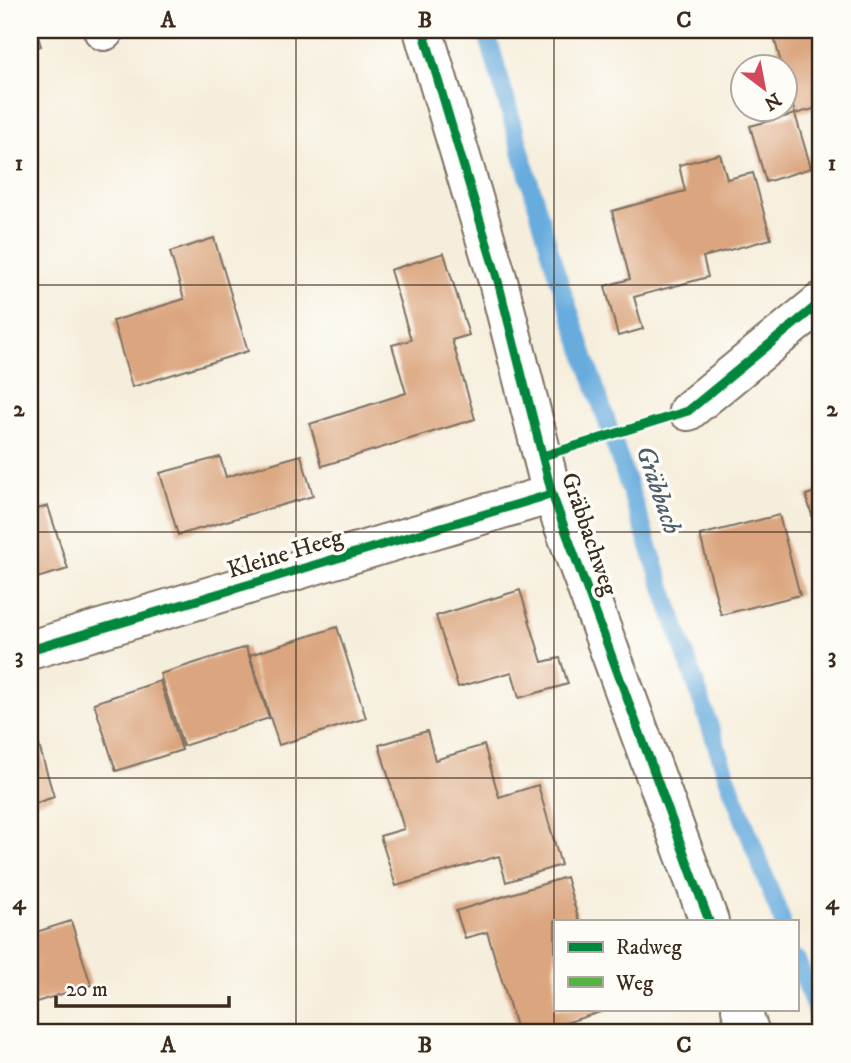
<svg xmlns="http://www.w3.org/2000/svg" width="851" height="1063" viewBox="0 0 851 1063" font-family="'IM FELL DW Pica',serif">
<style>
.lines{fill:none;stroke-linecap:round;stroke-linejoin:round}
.stream{stroke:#67acdd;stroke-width:18}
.building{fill:#dba67f}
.street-casing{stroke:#7c6f60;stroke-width:42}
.street{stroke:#fff;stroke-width:38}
.quiet{stroke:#57b245;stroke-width:7;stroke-dasharray:14 7;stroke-linecap:butt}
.cycleway-casing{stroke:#fdfcf7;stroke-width:13}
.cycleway{stroke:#00873e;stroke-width:9}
.grid{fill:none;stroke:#3b2a1e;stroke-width:2;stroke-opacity:0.55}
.labels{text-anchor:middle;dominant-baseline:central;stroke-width:7;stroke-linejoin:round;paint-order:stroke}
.street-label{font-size:24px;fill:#3b2a1e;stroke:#fdfcf7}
.water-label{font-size:26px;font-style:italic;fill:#4d5e6a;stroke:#fdfcf7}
.neatline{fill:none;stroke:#3b2a1e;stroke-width:2.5}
.grid-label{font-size:23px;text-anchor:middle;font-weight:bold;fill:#3b2a1e}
</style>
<rect width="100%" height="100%" fill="#fdfcf7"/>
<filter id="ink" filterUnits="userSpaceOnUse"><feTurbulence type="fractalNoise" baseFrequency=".0143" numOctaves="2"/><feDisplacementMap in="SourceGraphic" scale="14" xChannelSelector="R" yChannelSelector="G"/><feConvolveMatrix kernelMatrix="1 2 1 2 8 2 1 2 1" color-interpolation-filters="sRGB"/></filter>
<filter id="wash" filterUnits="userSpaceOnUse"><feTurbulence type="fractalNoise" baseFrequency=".00686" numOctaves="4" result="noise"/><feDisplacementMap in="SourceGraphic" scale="28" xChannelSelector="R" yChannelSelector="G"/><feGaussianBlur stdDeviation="1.57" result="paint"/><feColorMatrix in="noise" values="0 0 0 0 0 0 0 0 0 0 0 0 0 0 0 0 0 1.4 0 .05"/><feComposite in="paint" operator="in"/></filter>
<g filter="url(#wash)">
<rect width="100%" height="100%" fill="#f6eedc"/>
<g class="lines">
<path class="stream" d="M 486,30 L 554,265 L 726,774 L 782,921
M 797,960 L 821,1025"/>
</g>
<g id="blocks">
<path class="building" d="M 30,30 L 36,30 L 41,46 L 30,49 Z
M 772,30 L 821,30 L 821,107 L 795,114 Z
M 795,114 L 811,168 L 766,182 L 750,126 Z
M 720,154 L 727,179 L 753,173 L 771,239 L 703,257 L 708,277 L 634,297 L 643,329 L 618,336 L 605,286 L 630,279 L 612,211 L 685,191 L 679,165 Z
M 214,238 L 248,351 L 132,387 L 113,321 L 184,299 L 170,252 Z
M 444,253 L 469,335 L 452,340 L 475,419 L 322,466 L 310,424 L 406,393 L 392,345 L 411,340 L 390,270 Z
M 301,455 L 313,496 L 178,535 L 160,473 L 220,457 L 226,477 Z
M 821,490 L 821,540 L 819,540 L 806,495 Z
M 48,506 L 68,569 L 30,580 L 30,511 Z
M 779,515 L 800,595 L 721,615 L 700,535 Z
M 520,590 L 542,662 L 560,658 L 568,684 L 519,698 L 512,672 L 458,687 L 436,616 Z
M 337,627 L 366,718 L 279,745 L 250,655 Z
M 246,647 L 269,718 L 183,746 L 160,674 Z
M 160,681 L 182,750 L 116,771 L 94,703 Z
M 33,725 L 54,797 L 30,805 L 30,726 Z
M 427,731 L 435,760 L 484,745 L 499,797 L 538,785 L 561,865 L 506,882 L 499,856 L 396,886 L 380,836 L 404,829 L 379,745 Z
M 566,877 L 579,921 L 555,921 L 555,1009 L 610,1009 L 533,1033 L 518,1033 L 487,932 L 465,938 L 456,911 Z
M 71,921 L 91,985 L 30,1004 L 30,934 Z"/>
</g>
</g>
<g filter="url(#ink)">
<use href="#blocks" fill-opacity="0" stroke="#7c6f60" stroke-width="2"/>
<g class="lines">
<g class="street-casing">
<path id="street" d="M 103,30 L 104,31
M 423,30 L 498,281 L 552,494 L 709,921
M 688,411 L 821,302
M 30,650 L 552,494
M 741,1009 L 750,1033"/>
</g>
<use href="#street" class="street"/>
<path class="quiet" d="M 103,30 L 104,31"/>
<g class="cycleway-casing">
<path id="cycleway" d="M 423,30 L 498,281 L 552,494 L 709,921
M 543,456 L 688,411 L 821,302
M 30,650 L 552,494"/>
</g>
<use href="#cycleway" class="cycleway"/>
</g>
</g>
<path class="grid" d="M 296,30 L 296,1033M 554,30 L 554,1033M 30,285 L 821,285M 30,532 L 821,532M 30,778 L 821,778"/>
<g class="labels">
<g class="street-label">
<text transform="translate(589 534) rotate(71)">Gräbbachweg</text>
<text transform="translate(285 554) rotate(-17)">Kleine Heeg</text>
</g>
<g class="water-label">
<text transform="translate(658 490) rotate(71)">Gräbbach</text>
</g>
</g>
<rect width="851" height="1063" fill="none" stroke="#fdfcf7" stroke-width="77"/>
<rect x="554" y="920" width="245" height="91" fill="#fdfcf7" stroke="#afa8a0" stroke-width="2"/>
<rect x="568" y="942" width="35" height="10" fill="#00873e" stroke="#afa8a0" stroke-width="2"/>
<text x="616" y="954" font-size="21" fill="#3b2a1e">Radweg</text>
<rect x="568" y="977" width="35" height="10" fill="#57b245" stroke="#afa8a0" stroke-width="2"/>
<text x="616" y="990" font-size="21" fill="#3b2a1e">Weg</text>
<g transform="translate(764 88) rotate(148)"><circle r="33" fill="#fdfcf7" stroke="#afa8a0" stroke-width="2"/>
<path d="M0-5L12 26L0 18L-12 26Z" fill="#d1495b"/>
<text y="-10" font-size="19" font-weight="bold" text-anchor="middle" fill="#3b2a1e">N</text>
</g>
<path d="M56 996v10h173v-10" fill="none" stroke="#3b2a1e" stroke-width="3.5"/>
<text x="66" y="996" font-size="21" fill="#3b2a1e" stroke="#fdfcf7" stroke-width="5" paint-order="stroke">20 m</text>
<rect x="38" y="38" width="774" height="986" class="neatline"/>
<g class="grid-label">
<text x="168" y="27">A</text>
<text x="425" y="27">B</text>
<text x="684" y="27">C</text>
<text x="19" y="170">1</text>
<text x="832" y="170">1</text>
<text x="19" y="416">2</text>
<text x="832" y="416">2</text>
<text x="19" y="663">3</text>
<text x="832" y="663">3</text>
<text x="19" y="909">4</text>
<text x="832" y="909">4</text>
<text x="168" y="1052">A</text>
<text x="425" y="1052">B</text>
<text x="684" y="1052">C</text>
</g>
</svg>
